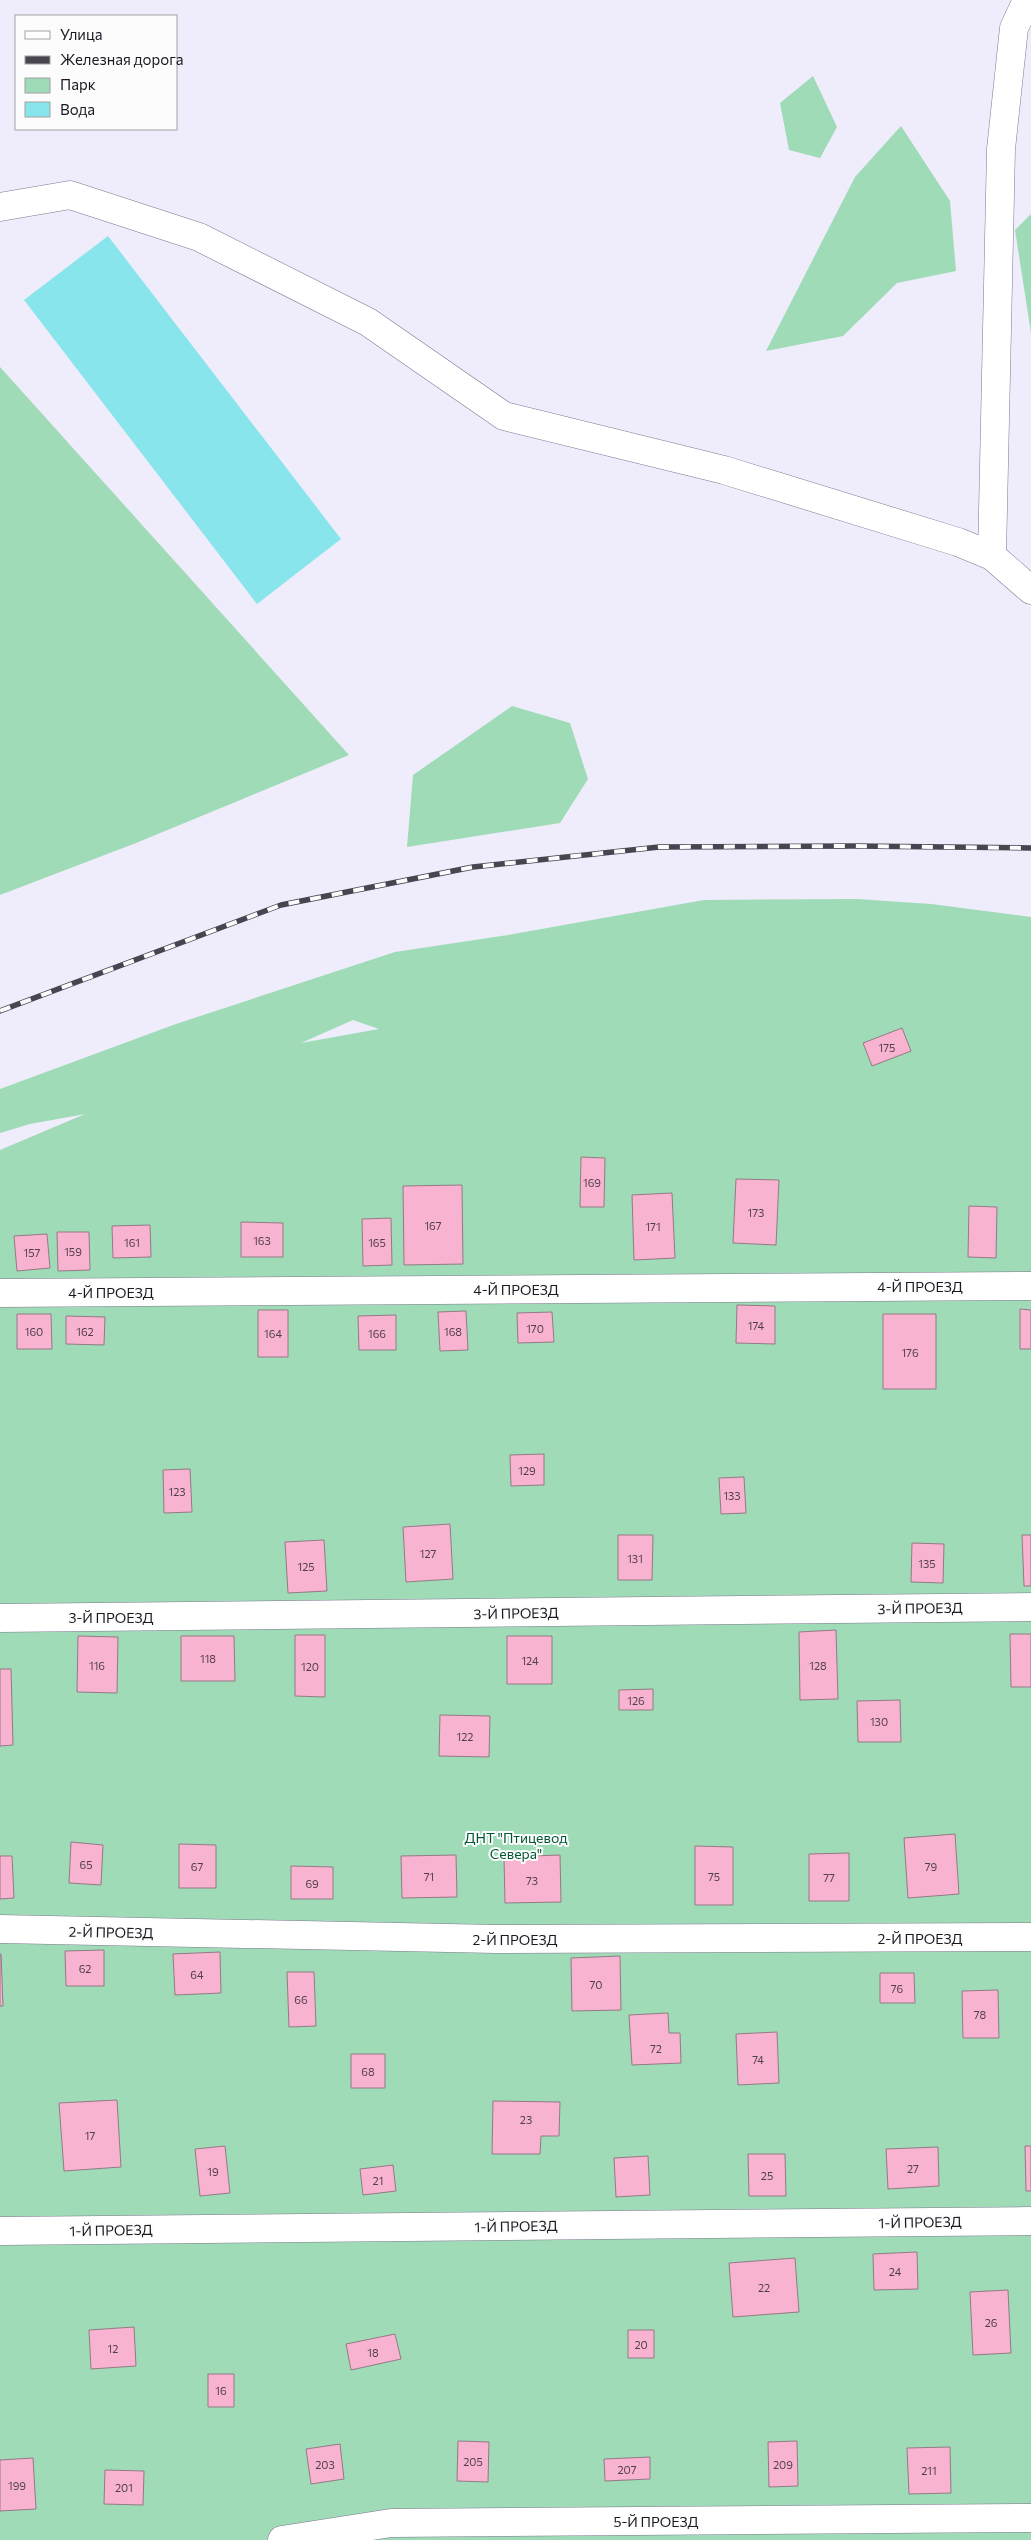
<svg xmlns="http://www.w3.org/2000/svg" width="1031" height="2540" viewBox="0 0 1031 2540" font-family="Commissioner,sans-serif">
<style>
.green{fill:#9edbb6;fill-rule:evenodd}
.water{fill:#89e5ec}
.building{fill:#f8b3d0;stroke:#947a85}
.lines{fill:none;stroke-linecap:round;stroke-linejoin:round}
.minor-casing{stroke:#7e7890;stroke-width:29}
.minor{stroke:#fff;stroke-width:28}
.rail-casing{stroke:#484550;stroke-width:5.5}
.rail{stroke:#fcfcfc;stroke-width:4;stroke-dasharray:11;stroke-linecap:butt}
.labels{text-anchor:middle;dominant-baseline:central;stroke-width:4;stroke-linejoin:round;paint-order:stroke}
.number-label{font-size:11px;fill:#523f4d}
.street-label{font-size:14px;fill:#1a1821;stroke:#fcfcfc}
.park-label{font-size:14px;fill:#025734;stroke:#fcfcfc}
</style>
<rect width="100%" height="100%" fill="#efecfc"/>
<path class="green" d="M 813,76 L 837,127 L 820,158 L 789,150 L 780,103 Z
M 901,126 L 950,201 L 956,271 L 897,283 L 843,336 L 766,351 L 855,177 Z
M 1031,214 L 1031,333 L 1015,230 Z
M 0,367 L 349,755 L 136,843 L 0,895 Z
M 512,706 L 570,723 L 588,779 L 560,823 L 407,847 L 413,775 Z
M 857,899 L 931,904 L 1031,917 L 1031,2540 L 0,2540 L 0,1150 L 85,1114 L 30,1124 L 0,1133 L 0,1089 L 176,1024 L 395,952 L 508,935 L 704,900 ZM 353,1020 L 379,1029 L 301,1043 Z"/>
<path class="water" d="M 108,236 L 341,539 L 257,604 L 24,300 Z"/>
<path class="building" d="M 902,1028 L 911,1051 L 872,1066 L 863,1043 Z
M 581,1157 L 605,1158 L 604,1207 L 580,1207 Z
M 736,1179 L 779,1180 L 776,1245 L 733,1243 Z
M 462,1185 L 463,1264 L 404,1265 L 403,1186 Z
M 672,1193 L 675,1258 L 634,1260 L 632,1195 Z
M 969,1206 L 997,1207 L 996,1258 L 968,1257 Z
M 391,1218 L 392,1265 L 363,1266 L 362,1219 Z
M 241,1222 L 283,1223 L 283,1257 L 241,1257 Z
M 150,1225 L 151,1257 L 113,1258 L 112,1226 Z
M 57,1232 L 89,1232 L 90,1270 L 58,1271 Z
M 47,1234 L 50,1268 L 17,1271 L 14,1236 Z
M 737,1305 L 775,1306 L 775,1344 L 736,1343 Z
M 1020,1309 L 1031,1310 L 1031,1349 L 1020,1349 Z
M 258,1310 L 288,1310 L 288,1357 L 258,1357 Z
M 466,1311 L 468,1350 L 440,1351 L 438,1312 Z
M 552,1312 L 554,1342 L 518,1343 L 517,1313 Z
M 17,1314 L 51,1314 L 52,1349 L 17,1349 Z
M 883,1314 L 936,1314 L 936,1389 L 883,1389 Z
M 396,1315 L 396,1350 L 359,1350 L 358,1316 Z
M 66,1316 L 105,1317 L 104,1345 L 66,1344 Z
M 544,1454 L 544,1485 L 511,1486 L 510,1455 Z
M 190,1469 L 192,1512 L 164,1513 L 163,1470 Z
M 744,1477 L 746,1513 L 721,1514 L 719,1478 Z
M 450,1524 L 453,1579 L 406,1582 L 403,1527 Z
M 618,1535 L 653,1535 L 652,1580 L 618,1580 Z
M 1022,1535 L 1031,1535 L 1031,1586 L 1024,1586 Z
M 324,1540 L 327,1591 L 288,1593 L 285,1542 Z
M 912,1543 L 944,1544 L 943,1583 L 911,1582 Z
M 836,1630 L 838,1699 L 800,1700 L 799,1632 Z
M 1010,1634 L 1031,1634 L 1031,1687 L 1011,1687 Z
M 295,1635 L 325,1635 L 325,1697 L 295,1696 Z
M 78,1636 L 118,1637 L 117,1693 L 77,1692 Z
M 181,1636 L 234,1636 L 235,1681 L 181,1681 Z
M 507,1636 L 552,1636 L 552,1684 L 507,1684 Z
M 0,1669 L 11,1669 L 13,1745 L 0,1746 Z
M 653,1689 L 653,1710 L 619,1710 L 619,1690 Z
M 900,1700 L 901,1742 L 858,1742 L 857,1701 Z
M 440,1715 L 490,1716 L 489,1757 L 439,1756 Z
M 955,1834 L 959,1894 L 908,1898 L 904,1838 Z
M 71,1842 L 103,1845 L 101,1885 L 69,1883 Z
M 179,1844 L 216,1845 L 216,1888 L 179,1888 Z
M 695,1846 L 733,1847 L 733,1905 L 695,1905 Z
M 849,1853 L 849,1901 L 809,1901 L 809,1854 Z
M 456,1855 L 457,1897 L 402,1898 L 401,1856 Z
M 560,1855 L 561,1902 L 505,1903 L 504,1857 Z
M 0,1856 L 12,1856 L 14,1898 L 0,1899 Z
M 291,1866 L 333,1867 L 333,1899 L 291,1899 Z
M 104,1950 L 104,1986 L 66,1986 L 65,1951 Z
M 220,1952 L 221,1993 L 175,1995 L 173,1954 Z
M 1,1954 L 3,2006 L 0,2006 L 0,1954 Z
M 620,1956 L 621,2010 L 572,2011 L 571,1958 Z
M 287,1972 L 314,1972 L 316,2026 L 289,2027 Z
M 880,1973 L 914,1973 L 915,2003 L 880,2003 Z
M 998,1990 L 999,2038 L 963,2038 L 962,1991 Z
M 668,2013 L 669,2033 L 680,2033 L 681,2063 L 632,2065 L 629,2015 Z
M 777,2032 L 779,2083 L 738,2085 L 736,2034 Z
M 351,2054 L 385,2054 L 385,2088 L 351,2088 Z
M 117,2100 L 121,2167 L 64,2171 L 59,2103 Z
M 493,2101 L 560,2102 L 559,2136 L 541,2136 L 540,2154 L 492,2154 Z
M 225,2146 L 230,2193 L 200,2196 L 195,2149 Z
M 1025,2146 L 1031,2146 L 1031,2191 L 1026,2191 Z
M 938,2147 L 939,2186 L 888,2189 L 886,2149 Z
M 748,2154 L 785,2154 L 786,2196 L 749,2196 Z
M 648,2156 L 650,2195 L 616,2197 L 614,2158 Z
M 393,2165 L 396,2191 L 363,2195 L 360,2169 Z
M 917,2252 L 918,2289 L 874,2290 L 873,2254 Z
M 795,2258 L 799,2312 L 733,2317 L 729,2263 Z
M 1008,2290 L 1011,2353 L 973,2355 L 970,2292 Z
M 134,2327 L 136,2366 L 91,2369 L 89,2330 Z
M 628,2330 L 654,2330 L 654,2358 L 628,2358 Z
M 395,2334 L 401,2359 L 351,2370 L 346,2344 Z
M 208,2374 L 234,2374 L 234,2407 L 208,2407 Z
M 458,2441 L 489,2442 L 488,2482 L 457,2481 Z
M 797,2441 L 798,2486 L 769,2487 L 768,2442 Z
M 340,2444 L 344,2479 L 311,2484 L 306,2449 Z
M 950,2447 L 951,2493 L 909,2494 L 907,2448 Z
M 650,2457 L 650,2479 L 605,2481 L 604,2459 Z
M 33,2458 L 36,2509 L 0,2511 L 0,2460 Z
M 105,2470 L 144,2471 L 143,2505 L 104,2504 Z"/>
<g class="lines">
<g class="minor-casing">
<path id="minor" d="M 0,207 L 70,195 L 199,237 L 368,322 L 504,416 L 724,470 L 958,542 L 992,556 L 1031,590
M 992,556 L 1001,149 L 1014,28 L 1027,0
M 0,1293 L 1031,1286
M 0,1618 L 1031,1607
M 0,1929 L 496,1939 L 1031,1937
M 0,2231 L 1031,2221
M 282,2540 L 391,2523 L 1031,2518"/>
</g>
<use href="#minor" class="minor"/>
<g class="rail-casing">
<path id="rail" d="M 0,1011 L 281,905 L 473,867 L 659,847 L 854,846 L 1031,848"/>
</g>
<use href="#rail" class="rail"/>
</g>
<g class="labels">
<g class="number-label">
<text x="887" y="1047">175</text>
<text x="592" y="1182">169</text>
<text x="756" y="1212">173</text>
<text x="433" y="1225">167</text>
<text x="653" y="1226">171</text>
<text x="262" y="1240">163</text>
<text x="132" y="1242">161</text>
<text x="377" y="1242">165</text>
<text x="73" y="1251">159</text>
<text x="32" y="1252">157</text>
<text x="756" y="1325">174</text>
<text x="535" y="1328">170</text>
<text x="34" y="1331">160</text>
<text x="85" y="1331">162</text>
<text x="453" y="1331">168</text>
<text x="273" y="1333">164</text>
<text x="377" y="1333">166</text>
<text x="910" y="1352">176</text>
<text x="527" y="1470">129</text>
<text x="177" y="1491">123</text>
<text x="732" y="1495">133</text>
<text x="428" y="1553">127</text>
<text x="635" y="1558">131</text>
<text x="927" y="1563">135</text>
<text x="306" y="1566">125</text>
<text x="208" y="1658">118</text>
<text x="530" y="1660">124</text>
<text x="97" y="1665">116</text>
<text x="818" y="1665">128</text>
<text x="310" y="1666">120</text>
<text x="636" y="1700">126</text>
<text x="879" y="1721">130</text>
<text x="465" y="1736">122</text>
<text x="86" y="1864">65</text>
<text x="197" y="1866">67</text>
<text x="931" y="1866">79</text>
<text x="429" y="1876">71</text>
<text x="714" y="1876">75</text>
<text x="829" y="1877">77</text>
<text x="532" y="1880">73</text>
<text x="312" y="1883">69</text>
<text x="85" y="1968">62</text>
<text x="197" y="1974">64</text>
<text x="596" y="1984">70</text>
<text x="897" y="1988">76</text>
<text x="301" y="1999">66</text>
<text x="980" y="2014">78</text>
<text x="656" y="2048">72</text>
<text x="758" y="2059">74</text>
<text x="368" y="2071">68</text>
<text x="526" y="2119">23</text>
<text x="90" y="2135">17</text>
<text x="913" y="2168">27</text>
<text x="213" y="2171">19</text>
<text x="767" y="2175">25</text>
<text x="378" y="2180">21</text>
<text x="895" y="2271">24</text>
<text x="764" y="2287">22</text>
<text x="991" y="2322">26</text>
<text x="641" y="2344">20</text>
<text x="113" y="2348">12</text>
<text x="373" y="2352">18</text>
<text x="221" y="2390">16</text>
<text x="473" y="2461">205</text>
<text x="325" y="2464">203</text>
<text x="783" y="2464">209</text>
<text x="627" y="2469">207</text>
<text x="929" y="2470">211</text>
<text x="17" y="2485">199</text>
<text x="124" y="2487">201</text>
</g>
<g class="street-label">
<text x="920" y="1286">4-Й ПРОЕЗД</text>
<text x="516" y="1289">4-Й ПРОЕЗД</text>
<text x="111" y="1292">4-Й ПРОЕЗД</text>
<text transform="translate(920 1608) rotate(-1)">3-Й ПРОЕЗД</text>
<text transform="translate(516 1613) rotate(-1)">3-Й ПРОЕЗД</text>
<text x="111" y="1617">3-Й ПРОЕЗД</text>
<text transform="translate(111 1932) rotate(1)">2-Й ПРОЕЗД</text>
<text x="920" y="1938">2-Й ПРОЕЗД</text>
<text x="515" y="1939">2-Й ПРОЕЗД</text>
<text transform="translate(920 2222) rotate(-1)">1-Й ПРОЕЗД</text>
<text transform="translate(516 2226) rotate(-1)">1-Й ПРОЕЗД</text>
<text transform="translate(111 2230) rotate(-1)">1-Й ПРОЕЗД</text>
<text x="656" y="2521">5-Й ПРОЕЗД</text>
</g>
<g class="park-label">
<text x="516" y="1837">ДНТ "Птицевод<tspan x="516" dy="16">Севера"</tspan></text>
</g>
</g>
<rect x="15" y="15" width="162" height="115" fill="#fcfcfc" stroke="#a2a1a4"/>
<rect x="25" y="31" width="25" height="8" fill="#ffffff" stroke="#a2a1a4"/>
<text x="60" y="40" font-size="15" fill="#1a1821">Улица</text>
<rect x="25" y="56" width="25" height="8" fill="#484550" stroke="#a2a1a4"/>
<text x="60" y="65" font-size="15" fill="#1a1821">Железная дорога</text>
<rect x="25" y="78" width="25" height="15" fill="#9edbb6" stroke="#a2a1a4"/>
<text x="60" y="90" font-size="15" fill="#1a1821">Парк</text>
<rect x="25" y="102" width="25" height="15" fill="#89e5ec" stroke="#a2a1a4"/>
<text x="60" y="115" font-size="15" fill="#1a1821">Вода</text>
</svg>
